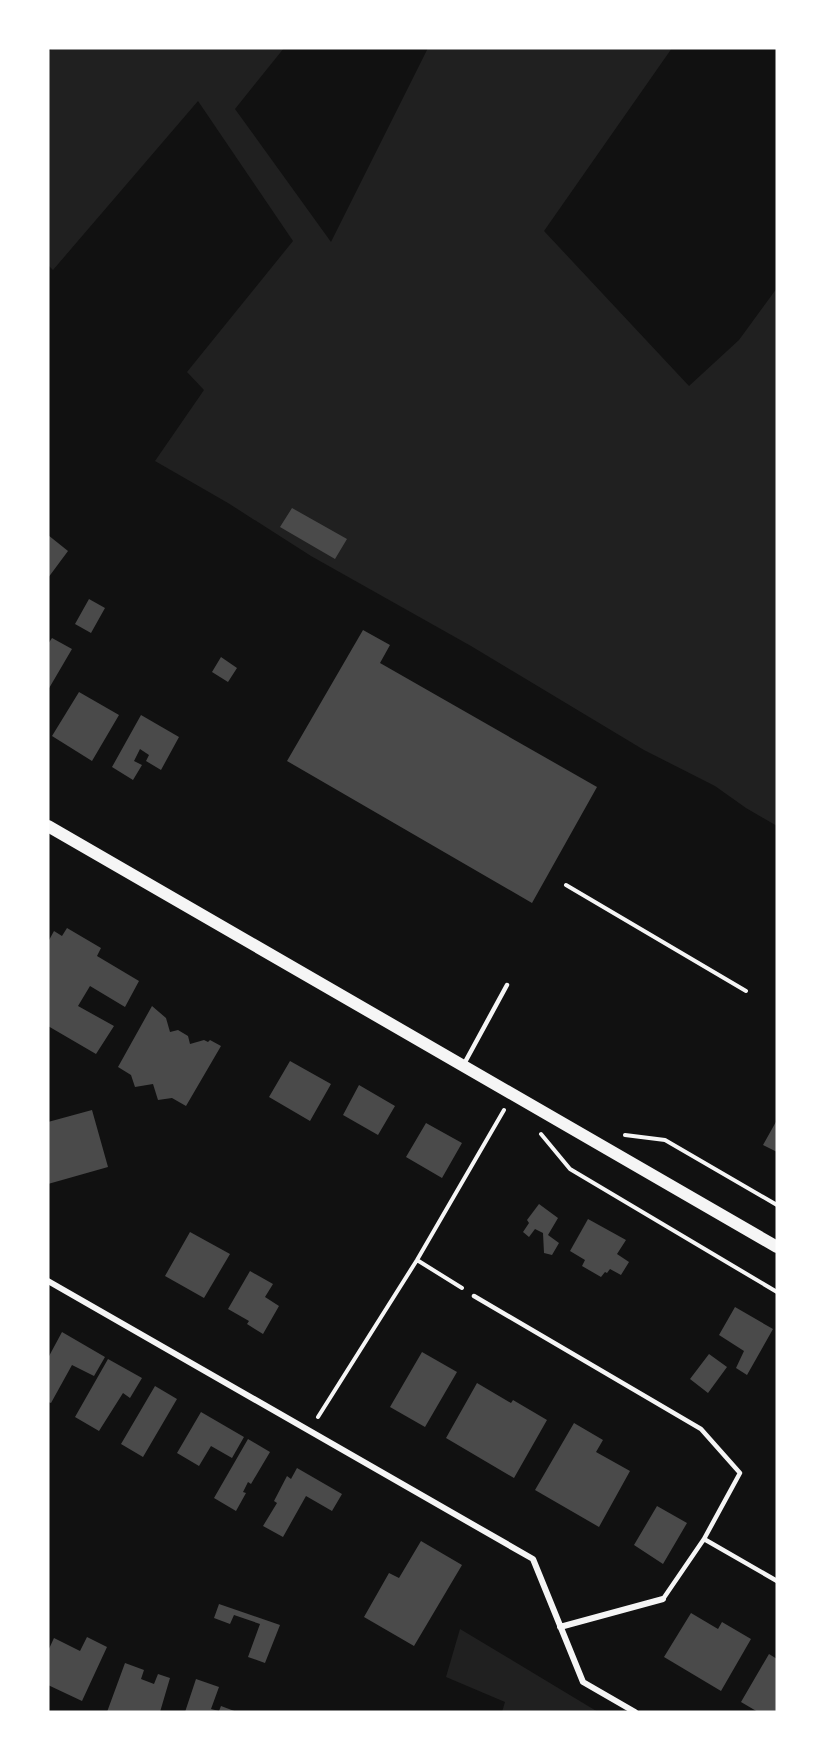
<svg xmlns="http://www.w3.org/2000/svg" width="825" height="1760" viewBox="0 0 825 1760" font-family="'PT Sans Narrow',sans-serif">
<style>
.green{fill:#202020}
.building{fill:#4a4a4a}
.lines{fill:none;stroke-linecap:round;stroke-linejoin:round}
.path{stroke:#f5f5f5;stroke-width:4}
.service{stroke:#f5f5f5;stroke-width:4.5}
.minor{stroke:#f5f5f5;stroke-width:6}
.secondary{stroke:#f5f5f5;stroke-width:12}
</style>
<rect width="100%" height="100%" fill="#111"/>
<path class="green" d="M 53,48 L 284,48 L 235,109 L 331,242 L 428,48 L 672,48 L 544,231 L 689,386 L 739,340 L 777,288 L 777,826 L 746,808 L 715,786 L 644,750 L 471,646 L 311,556 L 228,503 L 155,461 L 204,390 L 187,372 L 293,241 L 198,101 L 53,270 L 48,265 L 48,52 Z
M 460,1629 L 598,1712 L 502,1712 L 505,1702 L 446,1677 Z"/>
<path class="building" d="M 292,508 L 347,539 L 335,559 L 280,527 Z
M 48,535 L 68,551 L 48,578 Z
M 89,599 L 105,608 L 91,633 L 75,624 Z
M 363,630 L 390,645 L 380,663 L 597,787 L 532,903 L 287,761 Z
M 52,638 L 72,649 L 48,690 L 48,644 Z
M 221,657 L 237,668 L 228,682 L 212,672 Z
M 79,692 L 119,715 L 92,761 L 52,736 Z
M 141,715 L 179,737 L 161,770 L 146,761 L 149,755 L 140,749 L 134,761 L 142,765 L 133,780 L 112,767 Z
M 67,928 L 101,948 L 97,956 L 139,981 L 125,1007 L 90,986 L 78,1006 L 114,1026 L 96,1054 L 48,1026 L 48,942 L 54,931 L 62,936 Z
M 152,1006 L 166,1018 L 170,1032 L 178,1030 L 188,1036 L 190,1044 L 204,1040 L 208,1042 L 210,1040 L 221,1046 L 186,1106 L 172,1098 L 158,1100 L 153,1084 L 135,1087 L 131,1075 L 118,1067 Z
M 290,1061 L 331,1084 L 310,1121 L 269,1097 Z
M 359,1085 L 395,1106 L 378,1135 L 343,1115 Z
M 92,1110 L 108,1167 L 48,1184 L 48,1122 Z
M 777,1120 L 777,1152 L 763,1145 Z
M 426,1123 L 462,1143 L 442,1178 L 406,1157 Z
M 539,1204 L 558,1218 L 548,1235 L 559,1243 L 552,1255 L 544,1253 L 543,1233 L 535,1229 L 529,1237 L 523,1232 L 529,1223 L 527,1220 Z
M 588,1219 L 626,1240 L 617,1254 L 629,1262 L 621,1275 L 610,1269 L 607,1273 L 605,1272 L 601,1277 L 582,1266 L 585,1260 L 570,1251 Z
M 190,1232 L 230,1254 L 204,1298 L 165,1276 Z
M 250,1271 L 273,1284 L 265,1297 L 279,1306 L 263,1334 L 247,1324 L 249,1321 L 228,1309 Z
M 735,1307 L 773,1329 L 747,1375 L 736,1368 L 744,1351 L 719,1335 Z
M 62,1332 L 105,1357 L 94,1376 L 72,1365 L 51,1403 L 48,1402 L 48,1358 Z
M 422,1352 L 457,1372 L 425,1427 L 390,1407 Z
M 709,1354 L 727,1367 L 708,1393 L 690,1379 Z
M 108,1359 L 142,1378 L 130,1398 L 123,1393 L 99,1431 L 75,1417 Z
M 477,1383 L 511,1403 L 513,1400 L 547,1420 L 514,1478 L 446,1438 Z
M 155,1386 L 177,1399 L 143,1457 L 121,1444 Z
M 201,1412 L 244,1437 L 232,1458 L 211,1446 L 199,1466 L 177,1453 Z
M 574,1423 L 603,1440 L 596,1452 L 630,1471 L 599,1527 L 535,1490 Z
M 248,1439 L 270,1452 L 251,1484 L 248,1482 L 243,1492 L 246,1493 L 236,1511 L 214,1498 Z
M 297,1468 L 342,1494 L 332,1511 L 306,1496 L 283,1537 L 263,1526 L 277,1503 L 274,1501 L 287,1476 L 291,1479 Z
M 657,1506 L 687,1523 L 663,1564 L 634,1545 Z
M 421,1541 L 462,1565 L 414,1646 L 364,1617 L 389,1573 L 399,1578 Z
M 219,1604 L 280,1625 L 265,1663 L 248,1657 L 260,1624 L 234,1615 L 230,1624 L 214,1618 Z
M 691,1613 L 718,1629 L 722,1622 L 751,1639 L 721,1691 L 664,1657 Z
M 87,1637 L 107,1647 L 82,1701 L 48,1685 L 48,1651 L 54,1638 L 80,1651 Z
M 769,1654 L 777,1659 L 777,1712 L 758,1712 L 741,1702 Z
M 125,1663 L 144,1670 L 141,1679 L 154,1684 L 158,1674 L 170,1678 L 160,1712 L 107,1712 Z
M 196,1679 L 219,1687 L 211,1709 L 219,1711 L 221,1706 L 237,1712 L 185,1712 Z"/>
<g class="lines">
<path class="path" d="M 566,885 L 746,991
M 541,1134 L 570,1169 L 777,1292
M 625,1135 L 665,1140 L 777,1205
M 417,1260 L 462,1288
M 318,1417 L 417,1260 L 504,1110"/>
<path class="service" d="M 464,1064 L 507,985
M 474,1296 L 701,1429 L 740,1473 L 704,1539 L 777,1581
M 663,1599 L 704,1539"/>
<path class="minor" d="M 48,1281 L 533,1559 L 583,1682 L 635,1712
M 560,1627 L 663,1599"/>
<path class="secondary" d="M 48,826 L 777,1247"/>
</g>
<rect width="825" height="1760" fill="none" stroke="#ffffff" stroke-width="99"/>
</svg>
